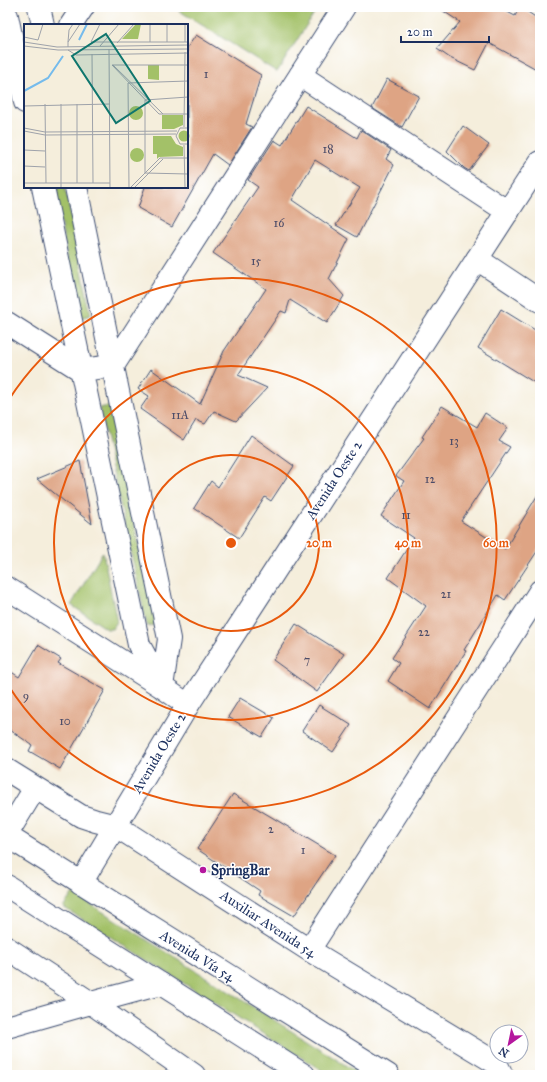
<svg xmlns="http://www.w3.org/2000/svg" width="547" height="1082" viewBox="0 0 547 1082" font-family="'IM FELL Great Primer',serif">
<style>
.green{fill:#a3c168;stroke:#5f7863}
.building{fill:#dea484}
.lines{fill:none;stroke-linecap:round;stroke-linejoin:round}
.street-casing{stroke:#3c4c71;stroke-width:24}
.secondary-casing{stroke:#3c4c71;stroke-width:24}
.street{stroke:#fff;stroke-width:22}
.secondary{stroke:#fff;stroke-width:22}
.ring{fill:none;stroke:#e8590c;stroke-width:2}
.poi-dot{fill:#b5179e;stroke:#fff;stroke-width:1.5}
.labels{text-anchor:middle;dominant-baseline:central;stroke-width:3;stroke-linejoin:round;paint-order:stroke}
.number-label{font-size:12px;fill:#4c4c68}
.street-label{font-size:14px;fill:#1b2f5e;stroke:#fff}
.poi-label{font-size:14px;font-weight:bold;fill:#1b2f5e;stroke:#fff;text-anchor:start}
.inset-river{fill:none;stroke:#75bbec;stroke-width:2}
.inset-road{fill:none;stroke:#9ea2aa;stroke-width:1}
.view{fill:#0f766e;fill-opacity:0.15;stroke:#0f766e;stroke-width:2}
.inset-edge{fill:none;stroke:#1b2f5e;stroke-width:2}
.centre{fill:#e8590c;stroke:#fff;stroke-width:2}
.ring-label{font-size:12px;text-anchor:middle;font-weight:bold;fill:#e8590c;stroke:#fff;stroke-width:3;stroke-linejoin:round;paint-order:stroke}
</style>
<rect width="100%" height="100%" fill="#fff"/>
<filter id="ink" filterUnits="userSpaceOnUse"><feTurbulence type="fractalNoise" baseFrequency=".025" numOctaves="2"/><feDisplacementMap in="SourceGraphic" scale="8" xChannelSelector="R" yChannelSelector="G"/><feConvolveMatrix kernelMatrix="1 2 1 2 8 2 1 2 1" color-interpolation-filters="sRGB"/></filter>
<filter id="wash" filterUnits="userSpaceOnUse"><feTurbulence type="fractalNoise" baseFrequency=".012" numOctaves="4" result="noise"/><feDisplacementMap in="SourceGraphic" scale="16" xChannelSelector="R" yChannelSelector="G"/><feGaussianBlur stdDeviation="0.9" result="paint"/><feColorMatrix in="noise" values="0 0 0 0 0 0 0 0 0 0 0 0 0 0 0 0 0 1.4 0 .05"/><feComposite in="paint" operator="in"/></filter>
<g filter="url(#wash)">
<rect width="100%" height="100%" fill="#f5eedc"/>
<path class="green" d="M 173,7 L 318,7 L 277,72 Z
M 53,187 L 65,187 L 91,315 L 80,318 Z
M 109,406 L 156,625 L 147,626 L 99,408 Z
M 103,552 L 117,622 L 112,629 L 107,629 L 71,605 Z
M 73,893 L 361,1075 L 329,1075 L 63,907 Z"/>
<g id="blocks">
<path class="building" d="M 437,7 L 498,7 L 515,16 L 520,7 L 540,20 L 540,71 L 489,43 L 475,70 L 450,58 L 437,49 L 460,22 Z
M 196,35 L 261,75 L 246,124 L 252,127 L 228,165 L 213,154 L 172,227 L 138,208 L 145,187 L 187,187 L 187,48 Z
M 387,79 L 419,96 L 402,127 L 372,108 Z
M 306,106 L 357,138 L 361,130 L 391,150 L 386,159 L 394,165 L 357,237 L 336,225 L 360,188 L 315,160 L 292,200 L 349,239 L 329,279 L 344,296 L 327,323 L 290,300 L 286,313 L 281,311 L 238,375 L 267,388 L 236,421 L 214,411 L 205,424 L 196,420 L 184,440 L 140,409 L 149,396 L 138,389 L 151,369 L 200,404 L 224,351 L 266,289 L 213,253 L 258,187 L 248,180 L 274,140 L 282,145 Z
M 463,126 L 489,145 L 469,171 L 464,168 L 447,151 Z
M 501,309 L 540,333 L 540,386 L 478,348 Z
M 442,406 L 477,427 L 485,413 L 508,428 L 499,441 L 510,447 L 461,521 L 505,549 L 540,491 L 540,547 L 505,600 L 498,595 L 464,650 L 466,651 L 430,709 L 388,681 L 399,663 L 392,658 L 426,606 L 388,578 L 414,538 L 381,516 L 404,481 L 396,476 L 424,438 L 422,437 Z
M 251,435 L 294,466 L 271,501 L 265,497 L 239,538 L 194,508 L 211,481 L 218,487 Z
M 80,461 L 92,524 L 37,479 Z
M 296,624 L 344,654 L 317,692 L 273,660 Z
M 38,645 L 61,659 L 58,663 L 105,690 L 60,769 L 29,751 L 32,745 L 7,728 L 7,669 L 19,677 Z
M 240,698 L 274,718 L 262,737 L 228,717 Z
M 319,705 L 351,725 L 333,752 L 302,731 Z
M 233,794 L 335,855 L 294,916 L 258,895 L 260,891 L 197,849 Z"/>
</g>
</g>
<g filter="url(#ink)">
<use href="#blocks" fill-opacity="0" stroke="#3c4c71" stroke-width="1"/>
<g class="lines">
<g class="street-casing">
<path id="street" d="M 39,7 L 43,25
M 7,16 L 25,102
M 71,25 L 83,7
M 300,75 L 508,212
M 43,187 L 139,645 L 162,687
M 76,187 L 169,639 L 162,687
M 477,259 L 540,301
M 7,323 L 81,370 L 113,366 L 344,7
M 7,588 L 162,687 L 188,705
M 7,770 L 81,816 L 96,821 L 116,826 L 309,950 L 496,1063 L 502,1075
M 7,834 L 35,788
M 7,948 L 91,1003 L 194,1075
M 309,950 L 540,591
M 7,1027 L 91,1003 L 161,984"/>
</g>
<g class="secondary-casing">
<path id="secondary" d="M 7,836 L 388,1075
M 81,883 L 188,705 L 540,162
M 7,886 L 304,1075"/>
</g>
<use href="#street" class="street"/>
<use href="#secondary" class="secondary"/>
</g>
</g>
<g class="ring">
<circle cx="231" cy="543" r="88"/>
<circle cx="231" cy="543" r="177"/>
<path d="M8 401A265 265 0 1 1 8 685"/>
</g>
<circle class="poi-dot" cx="203" cy="870" r="4"/>
<g class="labels">
<g class="number-label">
<text x="206" y="74">1</text>
<text x="328" y="149">18</text>
<text x="279" y="223">16</text>
<text x="256" y="261">15</text>
<text x="180" y="415">11A</text>
<text x="454" y="441">13</text>
<text x="430" y="479">12</text>
<text x="406" y="515">11</text>
<text x="446" y="594">21</text>
<text x="424" y="632">22</text>
<text x="307" y="660">7</text>
<text x="26" y="696">9</text>
<text x="65" y="721">10</text>
<text x="271" y="829">2</text>
<text x="303" y="850">1</text>
</g>
<g class="street-label">
<text transform="translate(334 480) rotate(-57)">Avenida Oeste 2</text>
<text transform="translate(159 753) rotate(-59)">Avenida Oeste 2</text>
<text transform="translate(268 924) rotate(33)">Auxiliar Avenida 54</text>
<text transform="translate(197 956) rotate(32)">Avenida Vía 54</text>
</g>
<g class="poi-label">
<text x="211" y="870">SpringBar</text>
</g>
</g>
<g transform="translate(24 24)">
<rect width="164" height="164" fill="#f5eedc"/>
<path d="M 112,0 L 117,0 L 114,15 L 98,15 ZM 124,41 L 135,41 L 135,56 L 124,55 ZM105 89a7 7 0 1 1 14 0a7 7 0 1 1-14 0ZM 138,91 L 159,91 L 159,101 L 150,105 L 138,105 ZM154.5 112a5.5 5.5 0 1 1 11 0a5.5 5.5 0 1 1-11 0ZM 129,112 L 147,112 L 152,120 L 159,123 L 159,132 L 135,133 L 133,135 L 133,130 L 129,130 ZM106 131a7 7 0 1 1 14 0a7 7 0 1 1-14 0Z" fill="#a3c168"/>
<path class="inset-river" d="M 55,16 L 63,0M 0,67 L 24,54 L 39,32"/>
<path class="inset-road" d="M 76,0 L 67,18 L 164,18M 126,0 L 126,18M 143,0 L 143,18M 161,0 L 161,18M 0,13 L 14,16 L 19,0M 0,18 L 33,23 L 164,21M 44,18 L 45,6 L 49,0M 93,19 L 110,0M 0,22 L 34,26 L 164,25M 76,22 L 95,0M 44,23 L 44,18 L 56,0M 85,25 L 86,164M 44,26 L 52,31 L 164,29M 68,30 L 69,159M 88,41 L 135,90 L 164,90M 88,41 L 164,41M 89,41 L 139,90M 164,73 L 121,76 L 121,149 L 164,150M 21,80 L 22,159M 37,80 L 37,164M 53,80 L 53,159M 0,82 L 86,80M 160,103 L 161,28M 0,104 L 21,108 L 153,107M 164,104 L 156,104 L 152,112 L 156,120 L 164,120M 0,107 L 21,111 L 152,110M 160,121 L 161,164M 0,126 L 21,127M 0,142 L 21,143M 0,159 L 86,159M 105,164 L 104,59 L 164,57M 106,164 L 136,134 L 164,134M 110,164 L 139,135"/>
<path class="view" d="M 82,10 L 126,77 L 92,99 L 48,32 Z"/>
<rect width="164" height="164" class="inset-edge"/>
</g>
<circle cx="231" cy="543" r="6" class="centre"/>
<g class="ring-label">
<text x="319" y="547">20 m</text>
<text x="408" y="547">40 m</text>
<text x="496" y="547">60 m</text>
</g>
<rect width="547" height="1082" fill="none" stroke="#fff" stroke-width="24"/>
<g transform="translate(509 1044) rotate(213)"><circle r="19" fill="#ffffff" stroke="#a4acbf"/>
<path d="M0-3L7 15L0 10L-7 15Z" fill="#b5179e"/>
<text y="-6" font-size="11" font-weight="bold" text-anchor="middle" fill="#1b2f5e">N</text>
</g>
<path d="M401 36v6h88v-6" fill="none" stroke="#1b2f5e" stroke-width="2"/>
<text x="407" y="36" font-size="12" fill="#1b2f5e" stroke="#ffffff" stroke-width="3" paint-order="stroke">20 m</text>
</svg>
